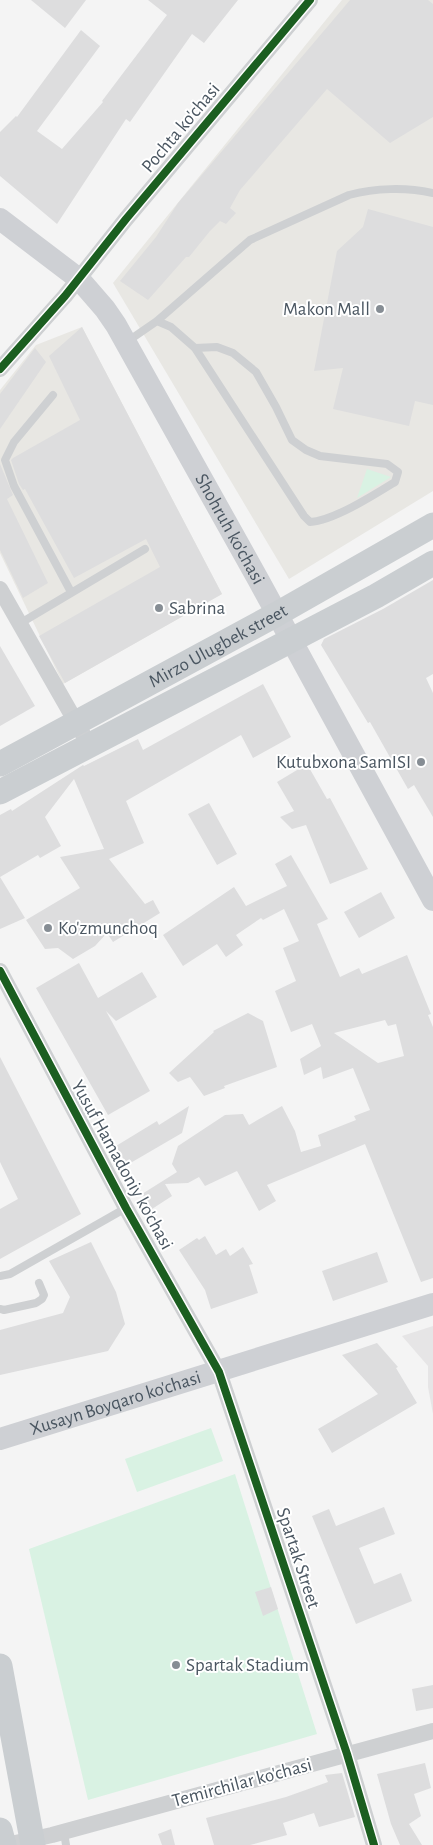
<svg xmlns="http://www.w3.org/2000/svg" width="433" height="1845" viewBox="0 0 433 1845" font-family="'Alegreya Sans',sans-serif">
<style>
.commercial{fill:#e8e7e3}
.education{fill:#e6e5e6}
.green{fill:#d9f2e3}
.building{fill:#ddddde;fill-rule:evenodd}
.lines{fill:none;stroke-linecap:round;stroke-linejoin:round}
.service{stroke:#ced0d2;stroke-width:8}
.minor{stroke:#ced0d2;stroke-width:16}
.secondary{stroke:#ced0d4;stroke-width:22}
.primary{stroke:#caced1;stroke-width:25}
.cycleway-casing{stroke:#fff;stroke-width:11}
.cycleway{stroke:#1b5e20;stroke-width:8}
.poi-dot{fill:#868d94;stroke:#fff;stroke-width:2}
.labels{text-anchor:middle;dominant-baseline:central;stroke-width:4;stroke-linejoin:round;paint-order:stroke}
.street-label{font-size:19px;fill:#4a5661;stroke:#fff}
.poi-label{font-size:19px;fill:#4a5661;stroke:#fff;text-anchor:start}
</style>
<rect width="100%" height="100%" fill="#f4f4f4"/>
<path class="commercial" d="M 342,0 L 433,0 L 433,491 L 289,579 L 113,283 Z
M 82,327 L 222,594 L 63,684 L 0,553 L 0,390 L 36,345 Z"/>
<path class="education" d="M 433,1326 L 433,1414 L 428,1387 L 428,1366 L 402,1336 Z"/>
<path class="green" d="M 367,469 L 391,477 L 357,498 Z
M 211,1428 L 223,1461 L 137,1492 L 125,1459 Z
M 235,1474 L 317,1734 L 88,1800 L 29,1549 Z"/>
<path class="building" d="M 31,0 L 86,0 L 65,28 Z
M 148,0 L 238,0 L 204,43 L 192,34 L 130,122 L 126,119 L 57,224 L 0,176 L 0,132 L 16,116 L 17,117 L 81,30 L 100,46 L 37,131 L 62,149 L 103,102 L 102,101 L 167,15 Z
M 350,0 L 428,0 L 433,4 L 433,117 L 390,143 L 327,89 L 240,190 L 230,208 L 236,213 L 226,224 L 220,221 L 210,231 L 189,257 L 186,257 L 148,300 L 120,281 L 156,237 L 178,203 Z
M 368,209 L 433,227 L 433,405 L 415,401 L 409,426 L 333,409 L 343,368 L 314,371 L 337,251 L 363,227 Z
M 82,327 L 222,594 L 65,683 L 39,636 L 160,567 L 146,539 L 74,578 L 25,489 L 23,490 L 19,484 L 11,460 L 13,458 L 80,420 L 49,356 Z
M 35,348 L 46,362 L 0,429 L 0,394 Z
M 0,464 L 13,495 L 7,499 L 48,583 L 23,598 L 0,550 Z
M 433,580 L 433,674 L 426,678 L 433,693 L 433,817 L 414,785 L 408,789 L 370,722 L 368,723 L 321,645 L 324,639 L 383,609 Z
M 0,646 L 35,706 L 0,726 Z
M 263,684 L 291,737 L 253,758 L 241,735 L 126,801 L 144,843 L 109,859 L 145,904 L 153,900 L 160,913 L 113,942 L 107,933 L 95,946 L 73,959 L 58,948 L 45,949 L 26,920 L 80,888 L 60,857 L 104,849 L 74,779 L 45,817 L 61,846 L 40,858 L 38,855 L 0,877 L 25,918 L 0,929 L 0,815 L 11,809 L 12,811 L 83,765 L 84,766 L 138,739 L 143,750 Z
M 307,764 L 327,799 L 330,798 L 368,869 L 330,884 L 306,825 L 292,829 L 280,817 L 294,811 L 277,782 Z
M 209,803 L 237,854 L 217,865 L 188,814 Z
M 291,855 L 328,919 L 317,924 L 340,977 L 359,968 L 362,974 L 407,955 L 431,1014 L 428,1015 L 433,1027 L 433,1278 L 421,1282 L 365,1144 L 267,1185 L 276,1201 L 259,1211 L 237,1171 L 205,1186 L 199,1177 L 188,1183 L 165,1184 L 172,1196 L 152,1209 L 142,1194 L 177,1172 L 172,1164 L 178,1146 L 225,1115 L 243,1114 L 249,1125 L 282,1106 L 295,1131 L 301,1152 L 321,1146 L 318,1135 L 356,1120 L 354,1116 L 370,1110 L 353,1068 L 323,1079 L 321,1067 L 304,1075 L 300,1059 L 321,1046 L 312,1024 L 291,1032 L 275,991 L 296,981 L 283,948 L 299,941 L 284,909 L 263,920 L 261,918 L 236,935 L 243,945 L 226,957 L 217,944 L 183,966 L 163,935 L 234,887 L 246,906 L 287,886 L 275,864 ZM 385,1020 L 388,1026 L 396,1024 L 404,1056 L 378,1063 L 334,1033 Z
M 381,892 L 395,918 L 359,938 L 344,912 Z
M 79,963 L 98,998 L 142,972 L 157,997 L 116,1021 L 106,1011 L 150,1091 L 108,1115 L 36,988 Z
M 248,1013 L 263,1021 L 277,1067 L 224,1086 L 225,1088 L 204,1096 L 190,1077 L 178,1082 L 169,1073 L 214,1032 L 213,1031 Z
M 0,1057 L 81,1214 L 0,1259 L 0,1209 L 18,1199 L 0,1162 Z
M 189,1106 L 182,1133 L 127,1165 L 116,1146 L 157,1121 L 159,1125 Z
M 205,1236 L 216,1255 L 226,1249 L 230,1256 L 243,1247 L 253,1264 L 249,1265 L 258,1293 L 211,1309 L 205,1290 L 179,1250 L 197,1238 L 199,1240 Z
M 91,1242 L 116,1292 L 125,1324 L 108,1351 L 0,1375 L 0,1330 L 63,1313 L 70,1297 L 49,1261 Z
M 377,1252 L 388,1282 L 333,1301 L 322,1271 Z
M 377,1343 L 398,1367 L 396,1368 L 417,1403 L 332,1453 L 318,1429 L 378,1394 L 342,1355 Z
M 384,1507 L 395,1534 L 359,1548 L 374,1584 L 401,1573 L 412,1601 L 356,1624 L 312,1516 L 329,1509 L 336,1526 Z
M 271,1587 L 278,1609 L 263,1616 L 255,1592 Z
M 433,1685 L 433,1708 L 416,1711 L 412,1689 Z
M 425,1763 L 431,1788 L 414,1794 L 421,1816 L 409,1824 L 422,1845 L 400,1845 L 391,1824 L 377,1774 Z
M 342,1773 L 355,1817 L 319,1827 L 314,1813 L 283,1823 L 287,1835 L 250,1845 L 214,1845 L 206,1818 L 286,1797 L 328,1782 L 325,1775 Z
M 171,1829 L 175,1845 L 162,1845 L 158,1834 Z"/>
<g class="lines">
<path class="service" d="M 157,321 L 171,327 L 195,348 L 304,516 L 310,522 C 333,521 374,495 395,482 L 398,472 L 387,464 L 320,456 L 306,450 L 292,440 L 276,407 L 256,372 L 233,353 L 217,347 L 195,348
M 128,341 L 157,321 L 250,240 L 349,195 C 375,188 406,187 433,193
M 53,395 L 14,442 L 5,460 L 14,486 L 71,592
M 19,624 L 145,549
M 0,1276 L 10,1274 L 126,1208
M 0,1309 L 4,1310 L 36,1303 L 42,1299 L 44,1295 L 39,1283
M 64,1832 L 66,1845"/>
<path class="minor" d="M 0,369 L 65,296 L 126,219 L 310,0
M 0,589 L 89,745
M 0,971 L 126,1208 L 219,1372 L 347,1754 L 374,1845
M 6,1845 L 52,1835 L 433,1731"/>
<g class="secondary">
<path id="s1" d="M 0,219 L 79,279 L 105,309 L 116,325 L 259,581 L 433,900"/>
<path id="s2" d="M 0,1439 L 433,1304"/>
</g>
<g class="primary">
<path id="s3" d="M 0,764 L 277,614 L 433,525"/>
<path d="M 0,792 L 376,596 L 433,563"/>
<path d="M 0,1666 L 33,1845"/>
<path d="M 0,1830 L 4,1845"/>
</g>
<g class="cycleway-casing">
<path id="cycleway" d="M 0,369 L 65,296 L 126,219 L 310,0
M 0,971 L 126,1208 L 219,1372 L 347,1754 L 374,1845"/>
</g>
<use href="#cycleway" class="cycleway"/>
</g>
<g class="poi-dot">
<circle cx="380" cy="309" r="5"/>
<circle cx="159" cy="608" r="5"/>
<circle cx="421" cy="762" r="5"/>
<circle cx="48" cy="928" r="5"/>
<circle cx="176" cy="1665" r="5"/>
</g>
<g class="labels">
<g class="street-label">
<text transform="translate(181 128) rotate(-50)">Pochta ko'chasi</text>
<text stroke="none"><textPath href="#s1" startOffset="392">Shohruh ko'chasi</textPath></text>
<text stroke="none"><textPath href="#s3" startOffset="248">Mirzo Ulugbek street</textPath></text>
<text transform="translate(122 1165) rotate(61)">Yusuf Hamadoniy ko'chasi</text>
<text stroke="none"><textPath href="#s2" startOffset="121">Xusayn Boyqaro ko'chasi</textPath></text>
<text transform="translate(298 1558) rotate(72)">Spartak Street</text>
<text transform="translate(242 1783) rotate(-15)">Temirchilar ko'chasi</text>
</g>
<g class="poi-label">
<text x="370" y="309" text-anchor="end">Makon Mall</text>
<text x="169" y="608">Sabrina</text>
<text x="411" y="762" text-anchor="end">Kutubxona SamISI</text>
<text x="58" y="928">Ko'zmunchoq</text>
<text x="186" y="1665">Spartak Stadium</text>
</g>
</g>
</svg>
